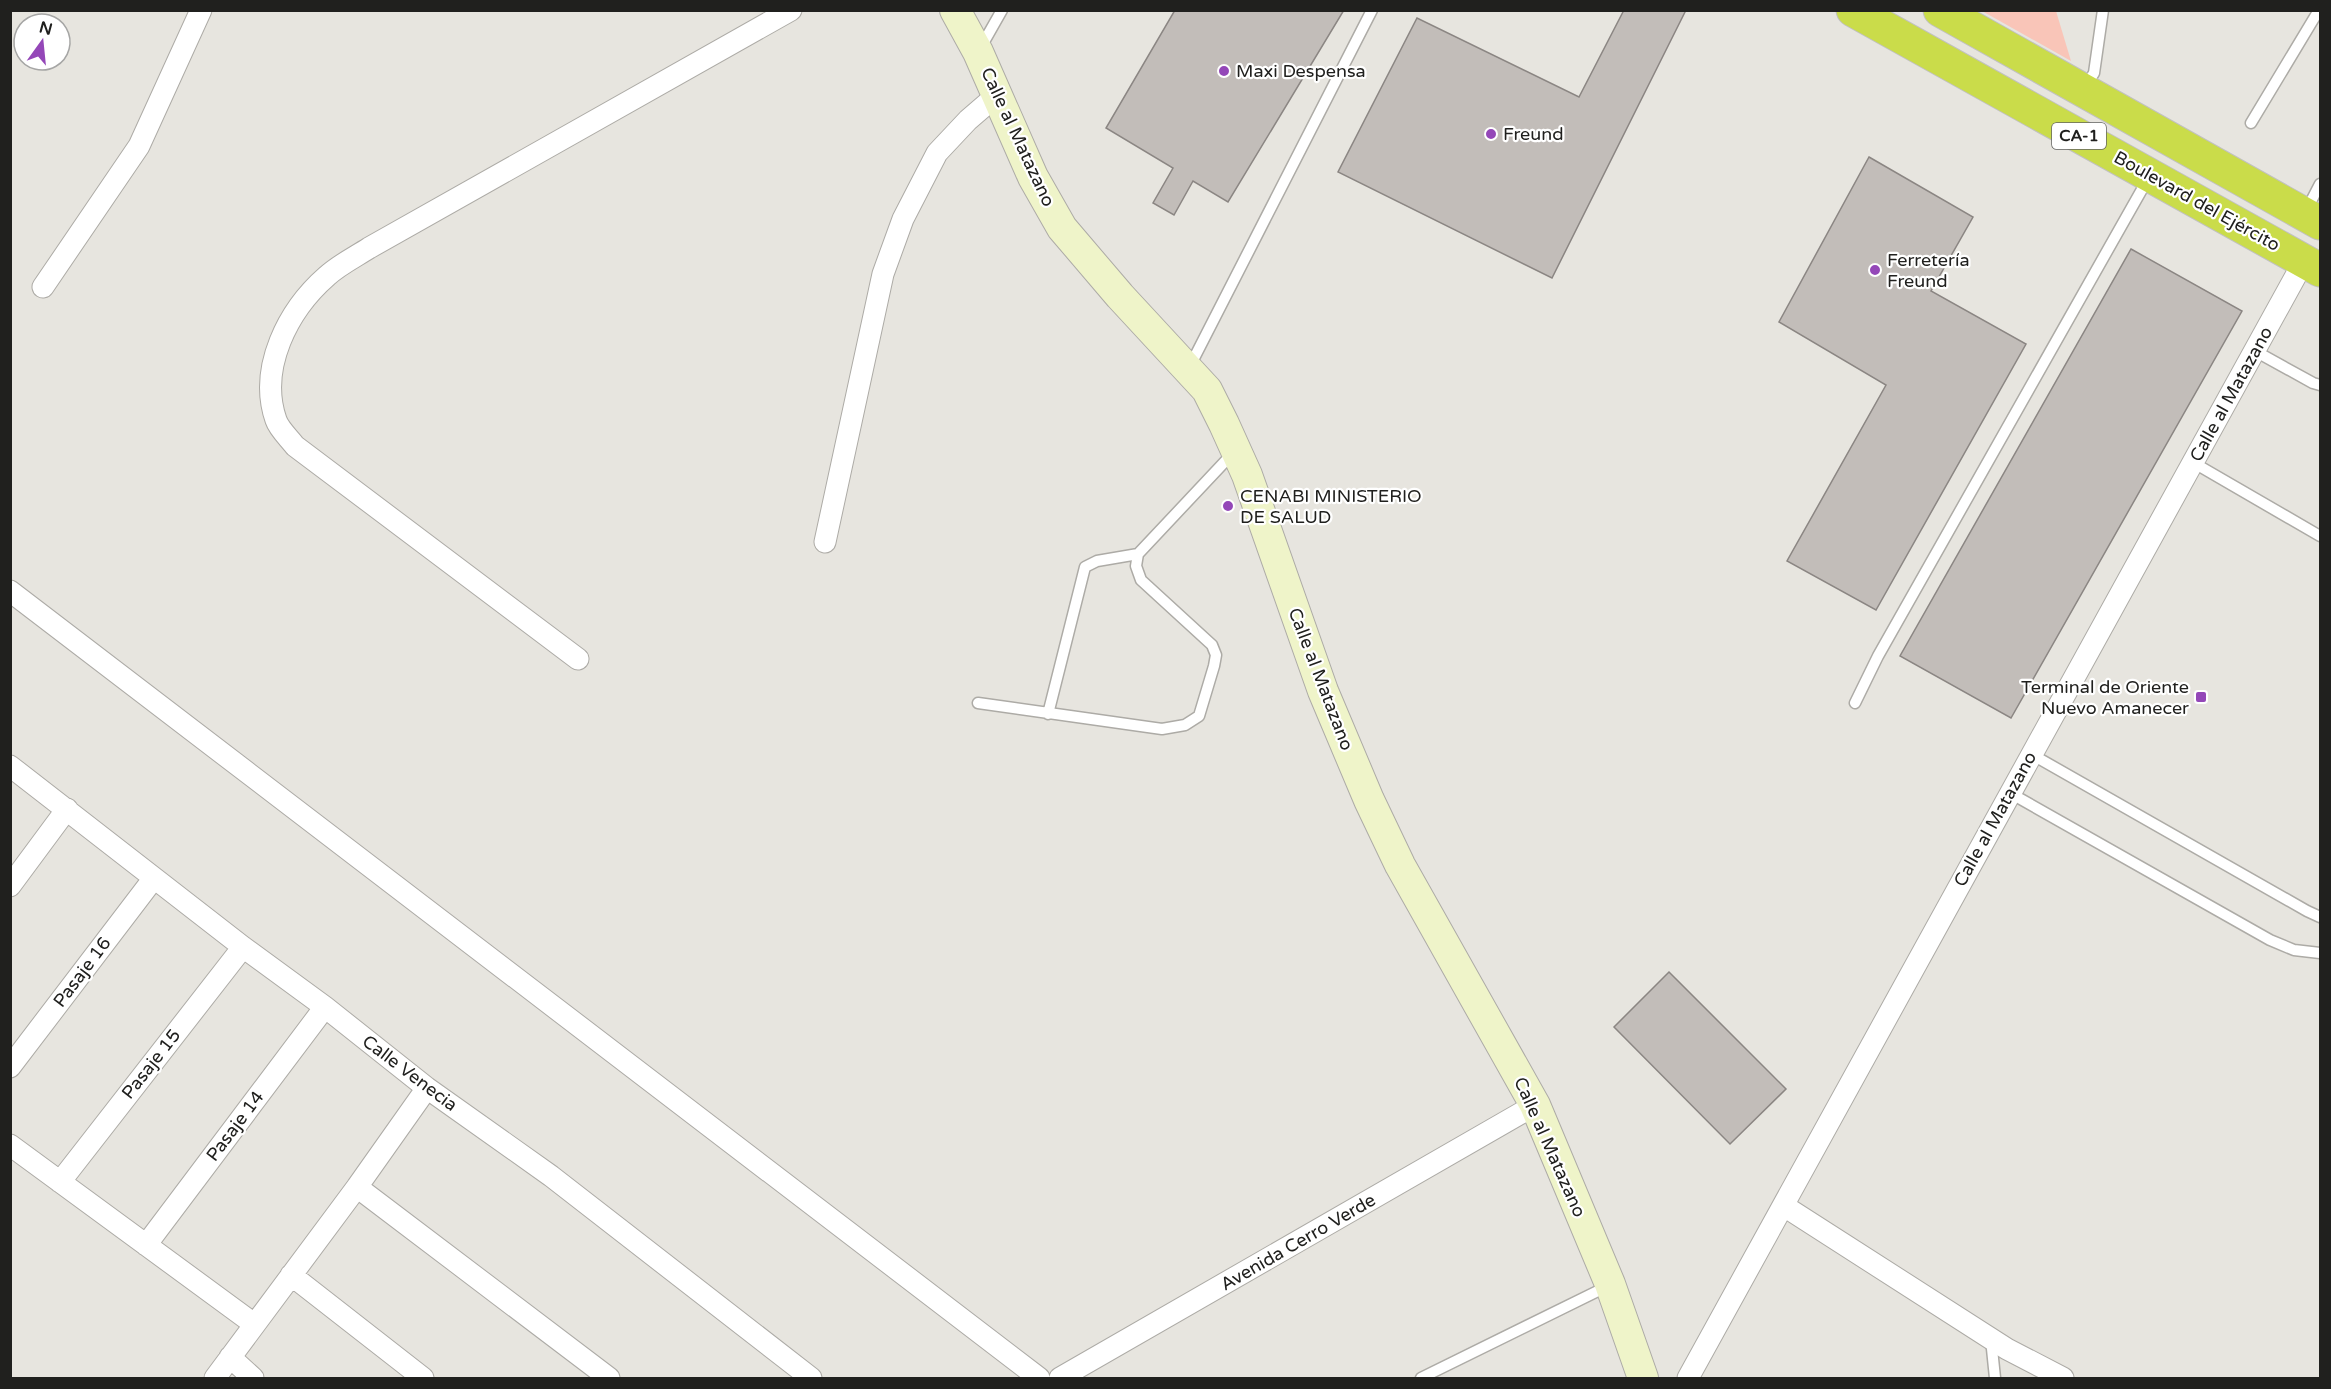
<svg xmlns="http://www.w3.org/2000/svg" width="2331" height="1389" viewBox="0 0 2331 1389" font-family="'Varela Round',sans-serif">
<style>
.green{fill:#f9c5b8}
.building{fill:#c2bdb9;stroke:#8b8683;stroke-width:1.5}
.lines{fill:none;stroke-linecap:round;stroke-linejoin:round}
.lane-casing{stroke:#adaba6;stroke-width:13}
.street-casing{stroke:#adaba6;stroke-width:23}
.secondary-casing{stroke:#adaba6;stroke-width:32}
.highway-casing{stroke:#c1c1c0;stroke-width:35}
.lane{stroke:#fff;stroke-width:10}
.street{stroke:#fff;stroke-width:21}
.secondary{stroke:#eff4c9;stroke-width:30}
.highway{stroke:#cadc4a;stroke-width:33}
.poi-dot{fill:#9447b8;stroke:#fff;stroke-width:2}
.labels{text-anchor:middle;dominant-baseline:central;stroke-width:4.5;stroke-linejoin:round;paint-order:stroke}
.shield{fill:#fff;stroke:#636362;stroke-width:1.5}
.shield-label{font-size:16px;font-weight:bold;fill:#20201e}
.poi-label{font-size:18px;fill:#20201e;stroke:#fff;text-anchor:start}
.street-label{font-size:18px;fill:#20201e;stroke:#fff}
</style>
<rect width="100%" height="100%" fill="#e7e5df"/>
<path class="green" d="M 1982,11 L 2056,11 L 2071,61 Z"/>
<path class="building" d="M 1175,10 L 1344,10 L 1228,202 L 1193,181 L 1174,215 L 1153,203 L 1173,168 L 1106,128 Z
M 1624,10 L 1686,10 L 1552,278 L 1338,172 L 1417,18 L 1579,97 Z
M 1869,157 L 1973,217 L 1931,291 L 2026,344 L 1876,610 L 1787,561 L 1886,385 L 1779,322 Z
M 2131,249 L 2242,311 L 2011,718 L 1900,656 Z
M 1669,972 L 1786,1089 L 1730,1144 L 1614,1027 Z"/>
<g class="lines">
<g class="lane-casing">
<path id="lane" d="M 981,47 L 1002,10
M 2085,87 L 2094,73 L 2103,10
M 2251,123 L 2319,10
M 2306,211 L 2320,184
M 2255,351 L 2313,383 L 2320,385
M 1189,368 L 1372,10
M 2194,463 L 2320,536
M 978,703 L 1162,729 L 1185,725 L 1199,716 L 1214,666 L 1216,655 L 1212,645 L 1141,580 L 1136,566 L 1138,554 L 1233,453
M 1855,703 L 1878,656 L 2149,177
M 1048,714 L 1085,567 L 1097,561 L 1138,554
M 2031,754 L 2307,911 L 2320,917
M 2010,793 L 2270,940 L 2294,950 L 2320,953
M 1991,1339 L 1995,1378
M 1421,1378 L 1608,1286"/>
</g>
<g class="street-casing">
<path id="street" d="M 43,287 L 139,146 L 201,10
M 825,542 L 883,274 L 903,219 L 937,153 L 968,120 L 997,95
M 10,591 L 1039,1378
M 578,659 L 295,446 C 289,438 279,429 276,420 C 258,368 288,310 327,276 C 339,265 355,257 369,248 L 791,10
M 10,766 L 243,947 L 325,1007 L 427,1088 L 551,1176 L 811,1378
M 10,886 L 67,809
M 10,1067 L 154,878
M 10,1145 L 254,1324
M 60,1182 L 243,947
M 357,1187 L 609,1378
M 1784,1206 L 2007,1349 L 2063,1378
M 146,1245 L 325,1007
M 291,1275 L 423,1378
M 230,1357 L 253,1378
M 215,1378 L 357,1187 L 427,1088
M 1060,1378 L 1535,1105
M 1688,1378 L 2304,261"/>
</g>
<g class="secondary-casing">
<path id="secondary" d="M 955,10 L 978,52 L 1033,177 L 1062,228 L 1120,296 L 1207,390 L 1224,424 L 1247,475 L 1323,691 L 1369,800 L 1400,865 L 1535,1105 L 1610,1284 L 1643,1378"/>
</g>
<g class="highway-casing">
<path id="highway" d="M 1853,10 L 2320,270
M 1940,10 L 2320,223"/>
</g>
<use href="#lane" class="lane"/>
<use href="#street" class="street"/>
<use href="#secondary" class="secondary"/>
<use href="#highway" class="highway"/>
</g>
<g class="poi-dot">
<circle cx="1224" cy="71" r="6"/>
<circle cx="1491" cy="134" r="6"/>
<circle cx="1875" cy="270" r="6"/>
<circle cx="1228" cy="506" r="6"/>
<rect x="2195" y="691" width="12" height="12" rx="3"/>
</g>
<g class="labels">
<rect class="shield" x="2052" y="123" width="54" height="26" rx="4.5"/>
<g class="shield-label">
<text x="2079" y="136">CA-1</text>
</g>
<g class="poi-label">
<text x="1236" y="71">Maxi Despensa</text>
<text x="1503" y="134">Freund</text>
<text x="1887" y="260">Ferretería<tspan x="1887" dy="21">Freund</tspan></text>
<text x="1240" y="496">CENABI MINISTERIO<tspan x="1240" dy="21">DE SALUD</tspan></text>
<text x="2189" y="687" text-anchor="end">Terminal de Oriente<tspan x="2189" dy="21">Nuevo Amanecer</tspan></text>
</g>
<g class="street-label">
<text transform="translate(1018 137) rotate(65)">Calle al Matazano</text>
<text transform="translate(2197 201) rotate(29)">Boulevard del Ejército</text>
<text transform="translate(2231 394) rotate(-61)">Calle al Matazano</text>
<text transform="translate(1321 679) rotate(69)">Calle al Matazano</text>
<text transform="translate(1995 819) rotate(-61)">Calle al Matazano</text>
<text transform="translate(82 972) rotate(-53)">Pasaje 16</text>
<text transform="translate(151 1064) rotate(-52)">Pasaje 15</text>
<text transform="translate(410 1073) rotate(37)">Calle Venecia</text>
<text transform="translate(235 1126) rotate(-53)">Pasaje 14</text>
<text transform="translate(1550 1147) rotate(66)">Calle al Matazano</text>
<text transform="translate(1298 1242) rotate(-30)">Avenida Cerro Verde</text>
</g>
</g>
<rect width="2331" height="1389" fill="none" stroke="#20201e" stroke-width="24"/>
<g transform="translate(42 42) rotate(15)"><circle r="28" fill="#ffffff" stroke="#a6a6a5" stroke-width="1.5"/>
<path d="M0-4.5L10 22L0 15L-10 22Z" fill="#9447b8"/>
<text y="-9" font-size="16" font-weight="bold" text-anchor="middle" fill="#20201e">N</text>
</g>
</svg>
